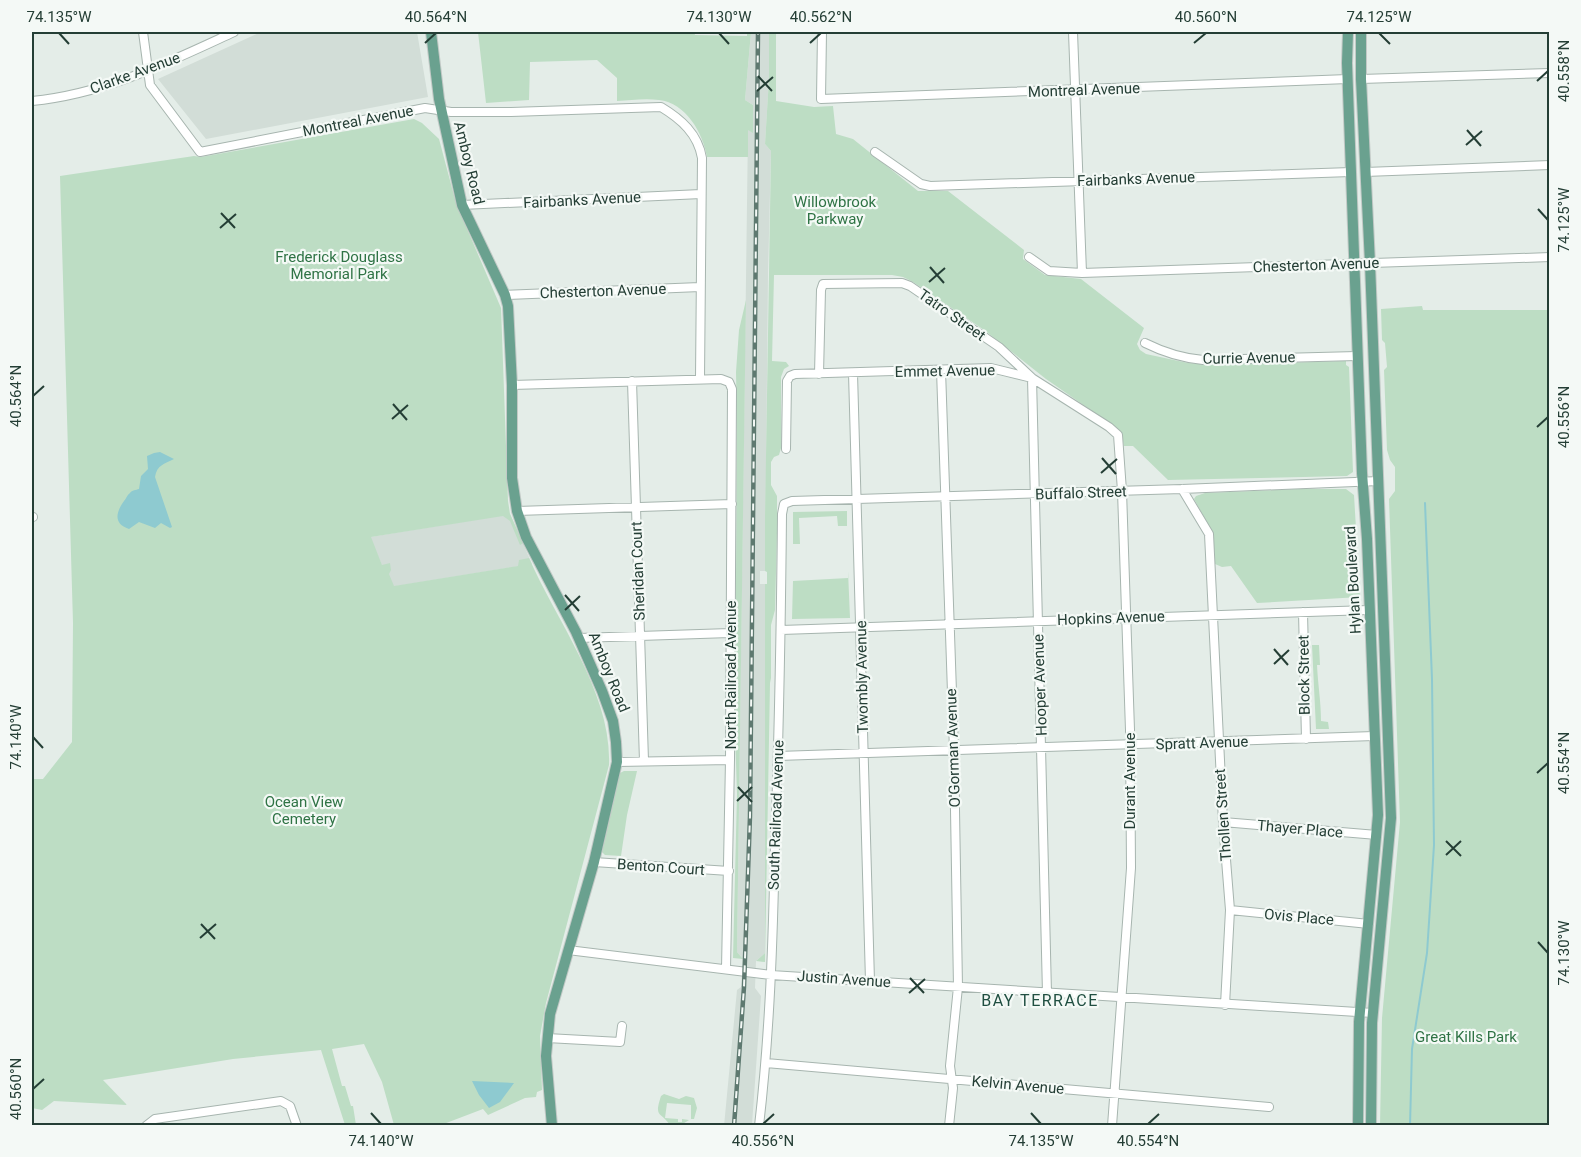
<svg xmlns="http://www.w3.org/2000/svg" width="1581" height="1157" viewBox="0 0 1581 1157" font-family="Roboto,sans-serif">
<style>
.built{fill:#d2ddd7}
.green{fill:#bdddc4}
.water{fill:#8ecad0}
.lines{fill:none;stroke-linecap:round;stroke-linejoin:round}
.stream{stroke:#8ecad0;stroke-width:2}
.minor-casing{stroke:#a7b5af;stroke-width:10}
.major-casing{stroke:#c2c9c6;stroke-width:12}
.minor{stroke:#fff;stroke-width:8}
.major{stroke:#6aa18f;stroke-width:10}
.rail-casing{stroke:#5e7970;stroke-width:4.5}
.rail{stroke:#f4f9f6;stroke-width:2;stroke-dasharray:7;stroke-linecap:butt}
.ticks{fill:none;stroke:#243e35;stroke-width:2}
.labels{text-anchor:middle;dominant-baseline:central;stroke-width:4.5;stroke-linejoin:round;paint-order:stroke}
.street-label{font-size:15px;fill:#243e35;stroke:#f4f9f6}
.park-label{font-size:15px;fill:#2f7345;stroke:#f4f9f6}
.neighbourhood-label{font-size:16px;letter-spacing:1.5px;fill:#204f41;stroke:#f4f9f6}
.neatline{fill:none;stroke:#243e35;stroke-width:2}
.ticks-label{font-size:15px;text-anchor:middle;fill:#243e35}
</style>
<rect width="100%" height="100%" fill="#e4ede8"/>
<path class="built" d="M 261,32 L 417,32 L 428,97 L 206,139 L 158,79 Z
M 751,32 L 769,32 L 769,78 L 765,144 L 771,151 L 768,275 L 765,571 L 760,571 L 760,584 L 765,584 L 766,608 L 765,932 L 765,953 L 756,961 L 755,988 L 761,996 L 752,1125 L 724,1126 L 737,990 L 741,987 L 743,959 L 737,952 L 748,129 L 753,132 L 753,105 L 745,100 Z
M 510,514 L 532,564 L 391,587 L 370,537 Z"/>
<path class="green" d="M 478,32 L 694,32 L 695,35 L 747,36 L 747,32 L 751,32 L 745,100 L 753,105 L 753,133 L 748,130 L 748,157 L 707,157 C 703,133 686,103 659,100 C 646,98 631,100 617,101 L 617,78 L 597,60 L 530,62 L 529,100 L 486,103 Z
M 769,32 L 776,32 L 776,101 L 814,107 L 833,106 L 836,134 L 853,139 L 918,191 L 948,191 L 1024,250 L 1023,259 L 1045,275 L 1081,279 L 1144,328 L 1137,344 L 1140,350 L 1146,354 L 1188,363 L 1214,365 L 1346,361 L 1346,365 L 1349,367 L 1353,472 L 1347,476 L 1168,480 L 1133,446 L 1124,446 L 1122,436 L 1118,429 L 1046,379 L 984,330 L 913,282 L 903,277 L 892,275 L 774,275 L 772,361 L 786,362 L 789,366 L 784,369 L 781,377 L 781,448 L 779,455 L 774,457 L 771,462 L 771,485 L 777,496 L 777,533 L 775,610 L 771,625 L 771,678 L 770,683 L 765,962 L 756,961 L 765,953 L 765,584 L 767,584 L 767,572 L 765,571 L 765,517 L 771,151 L 765,144 L 769,78 Z
M 414,119 L 422,123 L 439,139 L 456,203 L 501,308 L 508,501 L 510,514 L 523,543 L 520,545 L 510,521 L 503,516 L 371,537 L 382,565 L 390,563 L 391,570 L 389,574 L 394,586 L 518,566 L 519,560 L 529,558 C 557,622 612,693 609,765 L 546,1003 L 540,1036 L 542,1090 L 537,1092 L 536,1097 L 525,1098 L 488,1115 L 483,1109 L 441,1125 L 407,1124 L 394,1125 L 382,1082 L 364,1044 L 332,1049 L 342,1086 L 345,1086 L 351,1106 L 353,1106 L 356,1125 L 345,1125 L 321,1050 L 233,1059 L 103,1080 L 127,1105 L 54,1101 L 42,1110 L 32,1108 L 32,779 L 43,779 L 72,742 L 73,623 L 60,176 L 194,156 L 201,157 Z
M 746,300 L 737,952 L 743,959 L 733,958 L 737,794 L 735,732 L 737,431 L 736,372 L 739,330 Z
M 1422,306 L 1423,310 L 1549,310 L 1549,1125 L 1380,1126 L 1382,1018 L 1400,822 L 1389,499 L 1395,491 L 1395,467 L 1390,460 L 1387,450 L 1384,370 L 1387,367 L 1385,343 L 1382,340 L 1381,309 Z
M 1299,489 L 1346,489 L 1354,495 L 1360,597 L 1257,603 L 1231,566 L 1222,567 L 1215,564 L 1213,533 L 1194,499 L 1196,496 L 1205,493 Z
M 847,511 L 847,526 L 838,526 L 837,516 L 799,518 L 800,544 L 793,544 L 793,512 Z
M 848,571 L 850,618 L 792,619 L 793,581 L 848,578 Z
M 1312,645 L 1319,645 L 1320,665 L 1317,665 C 1318,686 1321,701 1321,721 L 1328,722 L 1329,729 L 1316,729 Z
M 624,771 L 637,771 L 627,815 L 621,856 L 605,855 L 602,852 L 620,773 Z
M 664,1094 L 679,1099 L 686,1096 L 694,1098 L 697,1108 L 694,1119 L 691,1119 L 691,1105 L 667,1103 L 665,1118 L 678,1119 L 678,1122 L 682,1122 L 682,1119 L 689,1120 L 681,1125 L 670,1125 C 660,1111 654,1118 661,1096 Z"/>
<path class="water" d="M 160,452 L 174,459 C 164,464 157,465 155,477 L 172,527 L 170,528 L 161,523 L 155,528 L 139,522 L 129,529 C 113,524 116,512 124,501 C 126,499 127,495 130,493 C 132,490 136,490 139,489 L 141,476 L 148,469 L 147,456 L 154,453 Z
M 472,1081 L 514,1083 L 500,1102 L 489,1108 L 479,1095 Z"/>
<g class="lines">
<path class="stream" d="M 1410,1126 L 1412,1049 L 1427,953 L 1434,845 L 1432,679 L 1425,503"/>
<g class="minor-casing">
<path id="minor" d="M 143,32 L 150,85 L 200,152 L 425,108 L 451,112 L 511,112 L 661,107 C 681,119 698,134 702,158 L 700,379
M 822,32 L 821,99 L 1348,79
M 1073,32 L 1082,273
M 1361,79 L 1550,73
M 32,101 C 105,94 169,62 234,32
M 875,152 L 921,184 L 930,186 L 1351,172
M 1365,172 L 1550,165
M 462,205 L 701,194
M 1029,257 L 1049,271 L 1082,273 L 1550,257
M 505,295 L 700,287
M 1145,343 C 1165,353 1181,358 1203,360 L 1357,356
M 941,370 L 954,751 L 958,987 L 950,1066 L 953,1088 L 949,1126
M 853,373 L 870,981
M 819,374 L 821,290 L 823,284 L 902,283 L 910,286 L 999,347 L 1032,378 L 1047,993
M 632,381 L 644,761
M 512,385 L 721,379 L 729,382 L 732,389 L 730,760 L 726,969
M 786,449 L 787,381 L 790,376 L 795,374 L 991,368 L 1032,378 L 1109,427 L 1118,435 L 1122,491 L 1130,730 L 1131,868 L 1112,1126
M 1182,489 L 1209,534 L 1223,822 L 1230,910 L 1225,1005
M 517,511 L 732,504
M 32,517 L 33,517
M 1303,612 L 1306,739
M 781,630 L 1369,610
M 579,638 L 730,633
M 778,756 L 1374,736
M 617,762 L 730,760
M 1223,822 L 1377,835
M 594,862 L 729,871
M 1230,910 L 1369,924
M 568,950 L 771,975 L 1373,1013
M 547,1038 L 620,1042 L 622,1026
M 766,1063 L 1269,1107
M 146,1126 L 155,1119 L 281,1101 L 290,1106 L 297,1126
M 759,1126 C 770,1032 773,938 775,843 C 779,734 781,624 782,514 L 784,504 L 792,501 L 1182,489 L 1379,481"/>
</g>
<g class="major-casing">
<path id="major" d="M 431,32 L 439,99 L 462,205 L 505,295 L 508,306 L 512,385 L 512,478 L 517,511 L 526,537 L 576,632 L 602,691 L 613,721 L 616,742 L 617,762 L 594,862 L 550,1014 L 546,1056 L 552,1126
M 1348,32 L 1347,63 L 1362,473 L 1367,539 L 1378,815 L 1359,1022 L 1358,1126
M 1361,32 L 1361,79 L 1370,263 L 1391,818 L 1372,1023 L 1371,1126"/>
</g>
<use href="#minor" class="minor"/>
<use href="#major" class="major"/>
<g class="rail-casing">
<path id="rail" d="M 734,1126 L 744,987 L 750,816 L 758,32"/>
</g>
<use href="#rail" class="rail"/>
</g>
<path class="ticks" d="M 59,33 L 69,44M 719,33 L 729,44M 1379,33 L 1390,44M 425,43 L 436,33M 810,43 L 821,33M 1194,43 L 1206,33M 758,76 L 772,91M 1537,81 L 1548,71M 757,91 L 773,77M 1467,130 L 1481,146M 1466,145 L 1482,131M 1538,209 L 1548,220M 221,213 L 235,228M 220,228 L 236,214M 930,267 L 944,283M 929,282 L 945,268M 33,396 L 44,386M 393,404 L 407,420M 392,419 L 408,405M 1537,427 L 1548,417M 1102,458 L 1116,474M 1101,473 L 1117,459M 565,595 L 579,611M 565,610 L 580,596M 1274,649 L 1288,665M 1274,664 L 1289,650M 33,737 L 43,748M 1537,773 L 1548,763M 738,787 L 752,802M 737,801 L 752,787M 1446,841 L 1461,856M 1446,855 L 1461,841M 201,924 L 215,939M 200,938 L 216,924M 1538,942 L 1548,953M 910,978 L 924,993M 909,993 L 925,979M 33,1089 L 44,1079M 371,1113 L 381,1124M 1031,1113 L 1041,1124M 763,1124 L 774,1114M 1148,1124 L 1159,1114"/>
<g class="labels">
<g class="street-label">
<text transform="translate(135 73) rotate(-20)">Clarke Avenue</text>
<text transform="translate(1084 90) rotate(-2)">Montreal Avenue</text>
<text transform="translate(358 121) rotate(-11)">Montreal Avenue</text>
<text transform="translate(469 163) rotate(76)">Amboy Road</text>
<text transform="translate(1136 179) rotate(-2)">Fairbanks Avenue</text>
<text transform="translate(582 200) rotate(-3)">Fairbanks Avenue</text>
<text transform="translate(1316 265) rotate(-2)">Chesterton Avenue</text>
<text transform="translate(603 291) rotate(-2)">Chesterton Avenue</text>
<text transform="translate(952 315) rotate(35)">Tatro Street</text>
<text transform="translate(1249 358) rotate(-1)">Currie Avenue</text>
<text transform="translate(945 371) rotate(-1)">Emmet Avenue</text>
<text transform="translate(1081 493) rotate(-2)">Buffalo Street</text>
<text transform="translate(638 571) rotate(-92)">Sheridan Court</text>
<text transform="translate(1353 580) rotate(-93)">Hylan Boulevard</text>
<text transform="translate(1111 618) rotate(-2)">Hopkins Avenue</text>
<text transform="translate(609 672) rotate(68)">Amboy Road</text>
<text transform="translate(731 675) rotate(-90)">North Railroad Avenue</text>
<text transform="translate(1304 675) rotate(-91)">Block Street</text>
<text transform="translate(862 677) rotate(-91)">Twombly Avenue</text>
<text transform="translate(1040 685) rotate(-92)">Hooper Avenue</text>
<text transform="translate(1202 743) rotate(-2)">Spratt Avenue</text>
<text transform="translate(953 748) rotate(-92)">O'Gorman Avenue</text>
<text transform="translate(1130 781) rotate(-90)">Durant Avenue</text>
<text transform="translate(776 815) rotate(-88)">South Railroad Avenue</text>
<text transform="translate(1223 815) rotate(-94)">Thollen Street</text>
<text transform="translate(1300 829) rotate(5)">Thayer Place</text>
<text transform="translate(661 867) rotate(4)">Benton Court</text>
<text transform="translate(1299 917) rotate(5)">Ovis Place</text>
<text transform="translate(844 979) rotate(4)">Justin Avenue</text>
<text transform="translate(1018 1085) rotate(5)">Kelvin Avenue</text>
</g>
<g class="park-label">
<text x="835" y="202">Willowbrook<tspan x="835" dy="17">Parkway</tspan></text>
<text x="339" y="257">Frederick Douglass<tspan x="339" dy="17">Memorial Park</tspan></text>
<text x="304" y="802">Ocean View<tspan x="304" dy="17">Cemetery</tspan></text>
<text x="1466" y="1037">Great Kills Park</text>
</g>
<g class="neighbourhood-label">
<text x="1040" y="1000">BAY TERRACE</text>
</g>
</g>
<rect width="1581" height="1157" fill="none" stroke="#f4f9f6" stroke-width="66"/>
<rect x="33" y="33" width="1515" height="1091" class="neatline"/>
<g class="ticks-label">
<text x="59" y="22">74.135°W</text>
<text x="436" y="22">40.564°N</text>
<text x="719" y="22">74.130°W</text>
<text x="821" y="22">40.562°N</text>
<text x="1206" y="22">40.560°N</text>
<text x="1379" y="22">74.125°W</text>
<text transform="translate(1564 71) rotate(-90)" y="5">40.558°N</text>
<text transform="translate(1564 220) rotate(-90)" y="5">74.125°W</text>
<text transform="translate(16 396) rotate(-90)" y="5">40.564°N</text>
<text transform="translate(1564 417) rotate(-90)" y="5">40.556°N</text>
<text transform="translate(16 737) rotate(-90)" y="5">74.140°W</text>
<text transform="translate(1564 763) rotate(-90)" y="5">40.554°N</text>
<text transform="translate(1564 953) rotate(-90)" y="5">74.130°W</text>
<text transform="translate(16 1089) rotate(-90)" y="5">40.560°N</text>
<text x="381" y="1146">74.140°W</text>
<text x="763" y="1146">40.556°N</text>
<text x="1041" y="1146">74.135°W</text>
<text x="1148" y="1146">40.554°N</text>
</g>
</svg>
